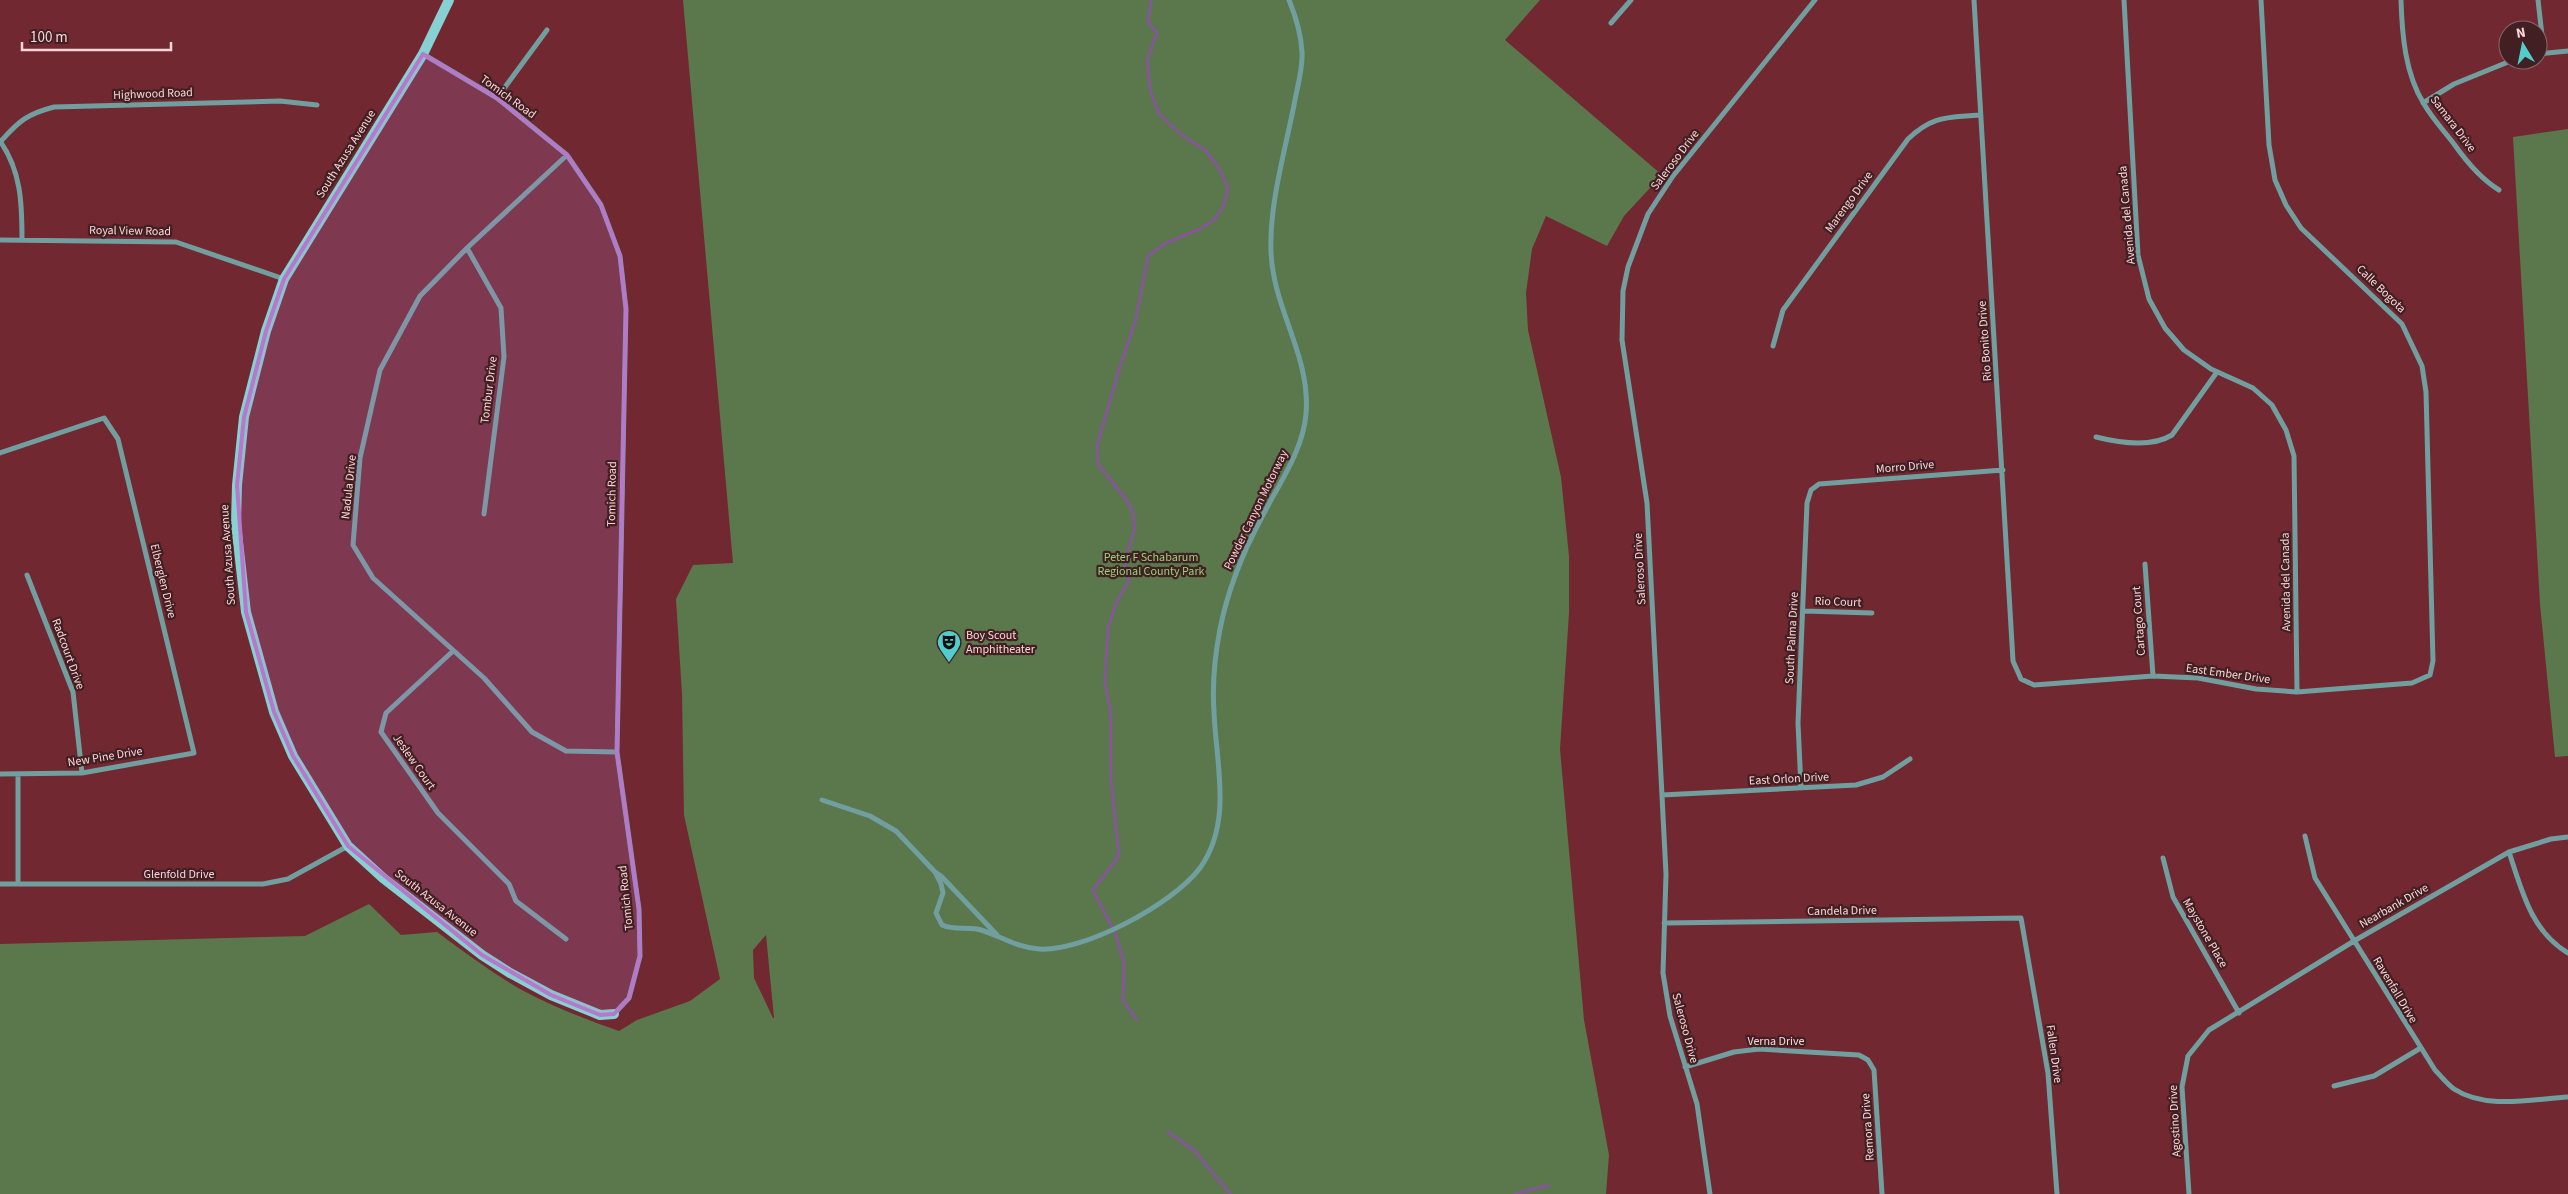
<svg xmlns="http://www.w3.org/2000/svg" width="2568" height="1194" viewBox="0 0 2568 1194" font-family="'Source Sans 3',sans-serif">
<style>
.green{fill:#5a784c;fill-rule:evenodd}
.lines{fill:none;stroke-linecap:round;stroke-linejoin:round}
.stream{stroke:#845796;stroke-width:3}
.street{stroke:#719f9f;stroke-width:5}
.secondary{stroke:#87d1d2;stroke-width:10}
.marked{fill:#b578ca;fill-opacity:0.2;stroke:#b578ca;stroke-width:4;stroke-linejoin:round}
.labels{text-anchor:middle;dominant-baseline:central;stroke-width:4.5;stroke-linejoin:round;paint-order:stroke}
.street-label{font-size:12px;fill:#fbd6d7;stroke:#411f22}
.park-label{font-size:12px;fill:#95d478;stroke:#411f22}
.poi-label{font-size:12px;fill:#fbd6d7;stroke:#411f22;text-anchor:start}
</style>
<rect width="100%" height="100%" fill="#712831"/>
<path class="green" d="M 683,0 L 1540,0 L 1505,40 L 1662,175 L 1624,216 L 1607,246 L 1546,216 L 1532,249 L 1526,293 L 1528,330 L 1561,477 L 1569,556 L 1569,613 L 1560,749 L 1584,1020 L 1609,1155 L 1606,1194 L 0,1194 L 0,944 L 305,936 L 369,904 L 401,935 L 437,932 C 464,952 491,972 520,989 C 551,1006 585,1019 619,1031 L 637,1020 L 690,1001 L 720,979 L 684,815 L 682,694 L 676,599 L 693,565 L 733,563 ZM 766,935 L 774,1018 L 773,1018 L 754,978 L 753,950 Z
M 2568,129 L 2568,756 L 2555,757 L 2540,604 L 2513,137 Z"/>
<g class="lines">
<path class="stream" d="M 1137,1020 L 1123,1000 L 1124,964 L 1116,935 L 1093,890 L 1119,856 L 1111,779 L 1111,713 L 1105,683 L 1108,628 L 1117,601 L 1129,581 L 1125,561 L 1135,528 L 1131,506 L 1098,464 L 1097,446 L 1120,366 L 1136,319 L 1148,256 L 1164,244 L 1200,229 L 1214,220 L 1224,205 L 1228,188 L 1219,168 L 1205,150 L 1183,136 L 1159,114 L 1150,90 L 1147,60 L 1157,33 L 1148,22 L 1151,0
M 1168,1132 L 1195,1151 L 1230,1194
M 1515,1194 L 1549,1185"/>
<path class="street" d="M 1974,0 L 2013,661 L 2021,679 L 2034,685 L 2153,676 L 2198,678 L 2256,689 L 2297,692 L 2412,683 L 2430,675 L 2433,661 L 2426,392 L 2422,366 L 2402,324 L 2301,228 L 2286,205 L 2275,180 L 2269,145 L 2261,0
M 2124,0 L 2138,255 L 2149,299 L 2165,328 L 2184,350 L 2211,369 L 2253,388 L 2272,405 L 2286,430 L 2294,456 L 2297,692
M 2401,0 C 2402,34 2405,74 2424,104 C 2432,118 2444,131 2454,144 C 2466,161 2481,179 2499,190
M 2538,0 L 2544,53
M 1611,23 L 1631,0
M 423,54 L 497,98 L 567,155 L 601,205 L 620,256 L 626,309 L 617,752 L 639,909 L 640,956 L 629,998 L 614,1014
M 2538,54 L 2568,51
M 497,98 L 547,30
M 2423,103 L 2454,84 L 2513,60
M 0,141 C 21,171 22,203 22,239
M 1,141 C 19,121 27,114 54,107 L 280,101 L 317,105
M 567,155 L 467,248 L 420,296 L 380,370 L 360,458 L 353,545 L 373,578 L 484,678 L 532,732 L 566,751 L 617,752
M 0,240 L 176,242 L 284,279
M 467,248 L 501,308 L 504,357 L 484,514
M 1773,346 L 1783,310 L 1908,139 C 1933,115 1947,118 1979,115
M 2096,437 C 2120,443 2151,448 2172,435 L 2217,372
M 0,453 L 104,418 L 118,439 L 194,753 L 82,773 L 0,774
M 2145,564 L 2153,676
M 27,575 L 73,692 L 82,773
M 1804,611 L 1872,613
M 453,651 L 386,713 L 381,732 L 438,813 L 509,884 L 516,901 L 566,939
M 1801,788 L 1798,723 L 1807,503 L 1811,490 L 1819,484 L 2003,470
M 1662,795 L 1856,785 L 1883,777 L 1910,759
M 822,800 L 870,816 L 896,831 L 935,872 L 941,884 L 943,893 L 936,913 L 942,925 C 953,930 965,927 977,929 C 998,934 1016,948 1039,949 C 1084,952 1173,904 1200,868 C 1233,822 1216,764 1214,712 C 1212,684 1215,655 1220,629 C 1228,589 1243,552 1262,517 C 1278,485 1303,451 1306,414 C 1311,356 1273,309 1271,252 C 1269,205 1285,151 1294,105 C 1297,88 1303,69 1302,52 C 1301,33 1296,17 1289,0
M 2305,836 L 2315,878 L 2435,1070 C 2441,1076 2447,1084 2454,1089 C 2486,1110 2533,1099 2568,1097
M 2509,852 C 2522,891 2531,931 2568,953
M 2163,858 L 2173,897 L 2239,1013
M 935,872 L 941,876 L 997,935
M 18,883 L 18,775
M 0,884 L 263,884 L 288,879 L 348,846
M 1664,923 L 2021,918 L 2048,1073 L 2057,1194
M 1685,1067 L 1734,1052 L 1759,1049 L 1859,1055 L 1868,1060 L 1874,1070 L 1882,1194
M 2334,1086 L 2374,1076 L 2419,1049
M 1710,1194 L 1697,1104 L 1670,1016 L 1663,973 L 1666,874 L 1647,503 L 1622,340 L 1623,291 L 1628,267 L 1648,214 L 1673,176 L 1815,0
M 2189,1194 L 2182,1087 L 2188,1056 L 2209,1030 L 2354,941 L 2509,852 L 2551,839 L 2568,837"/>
<path class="secondary" d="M 449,0 L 423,54 L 284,279 L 266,331 L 244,417 L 237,485 L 236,524 L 246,612 L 274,712 L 293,756 L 348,846 L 383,878 L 482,955 L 510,973 L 551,995 L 600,1015 L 614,1014"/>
</g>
<path class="marked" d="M 423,54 L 497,98 L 567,155 L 601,205 L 620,256 L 626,309 L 617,752 L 639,909 L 640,956 L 629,998 L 614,1014 L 600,1015 L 551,995 L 482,955 L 348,846 L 293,756 L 274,712 L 246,612 L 237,485 L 244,417 L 266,331 L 284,279 Z"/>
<defs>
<g id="theatre-pin" transform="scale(1.25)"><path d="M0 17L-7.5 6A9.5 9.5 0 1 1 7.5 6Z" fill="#52cdce" stroke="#411f22"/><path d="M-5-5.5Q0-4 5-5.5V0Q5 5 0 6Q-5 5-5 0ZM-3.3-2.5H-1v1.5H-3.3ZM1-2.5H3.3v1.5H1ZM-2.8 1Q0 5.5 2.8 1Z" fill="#111"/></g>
</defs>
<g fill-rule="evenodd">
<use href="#theatre-pin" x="949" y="642"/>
</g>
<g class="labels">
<g class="street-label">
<text transform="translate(153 94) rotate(-2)">Highwood Road</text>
<text transform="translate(508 97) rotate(36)">Tomich Road</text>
<text transform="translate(2453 124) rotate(53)">Samara Drive</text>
<text transform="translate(346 154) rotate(-58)">South Azusa Avenue</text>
<text transform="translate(1675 160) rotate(-53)">Saleroso Drive</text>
<text transform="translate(1849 202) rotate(-54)">Marengo Drive</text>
<text transform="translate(2127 215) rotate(-95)">Avenida del Canada</text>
<text transform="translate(130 231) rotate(1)">Royal View Road</text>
<text transform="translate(2381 289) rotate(44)">Calle Bogota</text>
<text transform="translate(1985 341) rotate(-94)">Rio Bonito Drive</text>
<text transform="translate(489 390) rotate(-83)">Tombur Drive</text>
<text transform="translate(1905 467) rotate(-5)">Morro Drive</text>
<text transform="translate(349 487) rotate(-84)">Nadula Drive</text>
<text transform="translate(612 494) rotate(-89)">Tomich Road</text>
<text transform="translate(1256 510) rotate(-64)">Powder Canyon Motorway</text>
<text transform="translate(228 555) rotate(-94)">South Azusa Avenue</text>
<text transform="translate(1640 569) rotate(-93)">Saleroso Drive</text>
<text transform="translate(163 581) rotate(76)">Elberglen Drive</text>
<text transform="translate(2286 582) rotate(-91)">Avenida del Canada</text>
<text transform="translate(1838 602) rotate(2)">Rio Court</text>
<text transform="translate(2139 621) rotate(-94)">Cartago Court</text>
<text transform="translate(1792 638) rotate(-87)">South Palma Drive</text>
<text transform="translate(68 654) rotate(70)">Radcourt Drive</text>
<text transform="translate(2228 674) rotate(8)">East Ember Drive</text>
<text transform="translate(105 757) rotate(-9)">New Pine Drive</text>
<text transform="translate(414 762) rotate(55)">Jeslew Court</text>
<text transform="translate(1789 779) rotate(-3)">East Orlon Drive</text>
<text x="179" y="874">Glenfold Drive</text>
<text transform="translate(626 898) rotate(-96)">Tomich Road</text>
<text transform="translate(436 903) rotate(38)">South Azusa Avenue</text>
<text transform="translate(2394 906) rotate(-30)">Nearbank Drive</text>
<text transform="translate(1842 911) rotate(-1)">Candela Drive</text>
<text transform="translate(2205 933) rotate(60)">Maystone Place</text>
<text transform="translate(2395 990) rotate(59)">Ravenfall Drive</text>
<text transform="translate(1685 1028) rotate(75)">Saleroso Drive</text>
<text x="1776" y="1041">Verna Drive</text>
<text transform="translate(2054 1054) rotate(82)">Fallen Drive</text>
<text transform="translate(2175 1121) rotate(-93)">Agostino Drive</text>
<text transform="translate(1868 1127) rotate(-94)">Remora Drive</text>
</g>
<g class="park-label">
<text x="1151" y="557">Peter F Schabarum<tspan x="1151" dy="14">Regional County Park</tspan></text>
</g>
<g class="poi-label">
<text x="966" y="635">Boy Scout<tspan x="966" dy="14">Amphitheater</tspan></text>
</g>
</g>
<g transform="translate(2523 45) rotate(350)"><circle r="24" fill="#411f22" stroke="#8b686a"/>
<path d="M0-4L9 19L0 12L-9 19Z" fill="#52cdce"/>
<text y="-8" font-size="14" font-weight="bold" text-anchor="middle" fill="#fbd6d7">N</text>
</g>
<path d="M22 42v8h149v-8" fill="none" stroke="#fbd6d7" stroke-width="2.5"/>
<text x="30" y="42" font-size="15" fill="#fbd6d7" stroke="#411f22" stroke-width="4" paint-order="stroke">100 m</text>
</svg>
